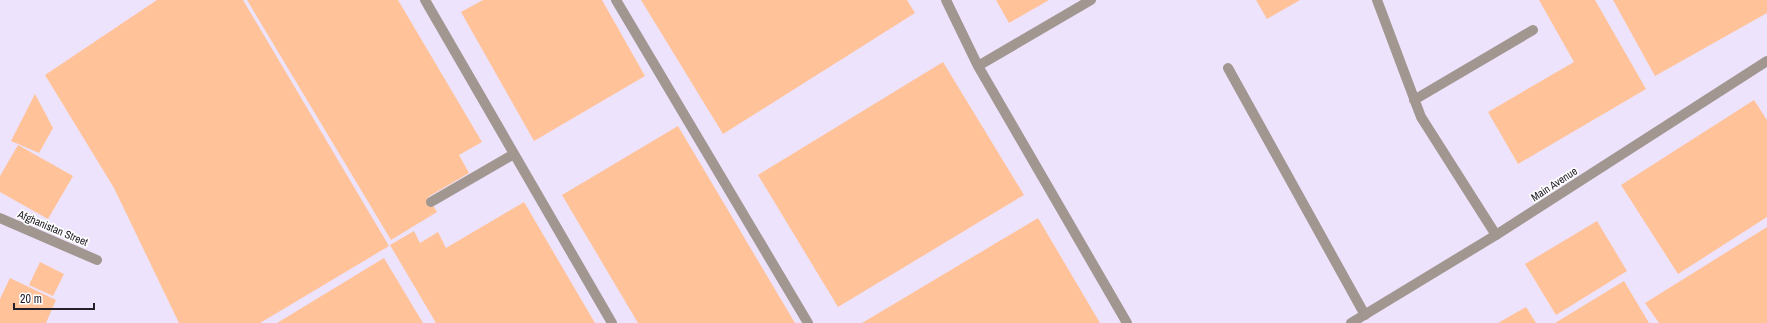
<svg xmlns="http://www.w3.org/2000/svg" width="1767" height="323" viewBox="0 0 1767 323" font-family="'Archivo Narrow',sans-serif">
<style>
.building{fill:#ffc299}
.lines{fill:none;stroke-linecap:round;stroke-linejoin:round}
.service{stroke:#a29691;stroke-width:10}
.minor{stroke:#a29691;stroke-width:10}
.labels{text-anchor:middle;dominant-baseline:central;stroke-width:3.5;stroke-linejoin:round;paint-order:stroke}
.street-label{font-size:11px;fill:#242029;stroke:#fff}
</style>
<rect width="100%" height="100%" fill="#ede3fc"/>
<path class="building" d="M 157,0 L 243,0 L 389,246 L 260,323 L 179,323 L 114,188 L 45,75 Z
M 247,0 L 398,0 L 482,142 L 459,155 L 469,173 L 428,197 L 437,212 L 391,240 Z
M 483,0 L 602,0 L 645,76 L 534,141 L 461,12 Z
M 641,0 L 907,0 L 915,13 L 723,134 Z
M 996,0 L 1049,0 L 1009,23 Z
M 1256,0 L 1300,0 L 1267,19 Z
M 1539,0 L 1595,0 L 1646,89 L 1518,164 L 1488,112 L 1574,62 Z
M 1613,0 L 1767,0 L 1767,13 L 1655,76 Z
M 943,62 L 1024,195 L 838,307 L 758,175 Z
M 35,94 L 53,128 L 39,153 L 11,141 Z
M 1754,100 L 1767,120 L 1767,217 L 1678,274 L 1621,185 Z
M 678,126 L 795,323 L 638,323 L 562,195 Z
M 18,145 L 73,176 L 48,219 L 0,192 L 0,176 Z
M 524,202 L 595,323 L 436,323 L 390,245 L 414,231 L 420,243 L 438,232 L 446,248 Z
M 1038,218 L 1100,323 L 862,323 Z
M 1597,221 L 1627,271 L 1556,315 L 1525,264 Z
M 1767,227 L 1767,323 L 1659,323 L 1645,303 Z
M 384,258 L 423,323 L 277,323 Z
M 40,262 L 64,274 L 53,296 L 29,285 Z
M 10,278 L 56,300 L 46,323 L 0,323 L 0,299 Z
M 1624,281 L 1649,323 L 1555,323 Z
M 1526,307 L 1536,323 L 1498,323 Z"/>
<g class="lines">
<path class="service" d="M 425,0 L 612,323
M 616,0 L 808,323
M 946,0 L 978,66 L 1127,323
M 1377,0 L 1421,117 L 1496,235
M 978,66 L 1091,0
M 1228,68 L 1365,315
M 1414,100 L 1533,30
M 431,202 L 514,154"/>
<path class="minor" d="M 0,218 L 97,260
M 1351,323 L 1496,235 L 1767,61"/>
</g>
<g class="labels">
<g class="street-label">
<text transform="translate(1554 184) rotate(-33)">Main Avenue</text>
<text transform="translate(53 228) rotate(23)">Afghanistan Street</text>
</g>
</g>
<path d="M14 303v6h80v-6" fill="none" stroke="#242029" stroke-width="2"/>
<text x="20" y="303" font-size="12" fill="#242029" stroke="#ffffff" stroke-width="3" paint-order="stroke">20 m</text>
</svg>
